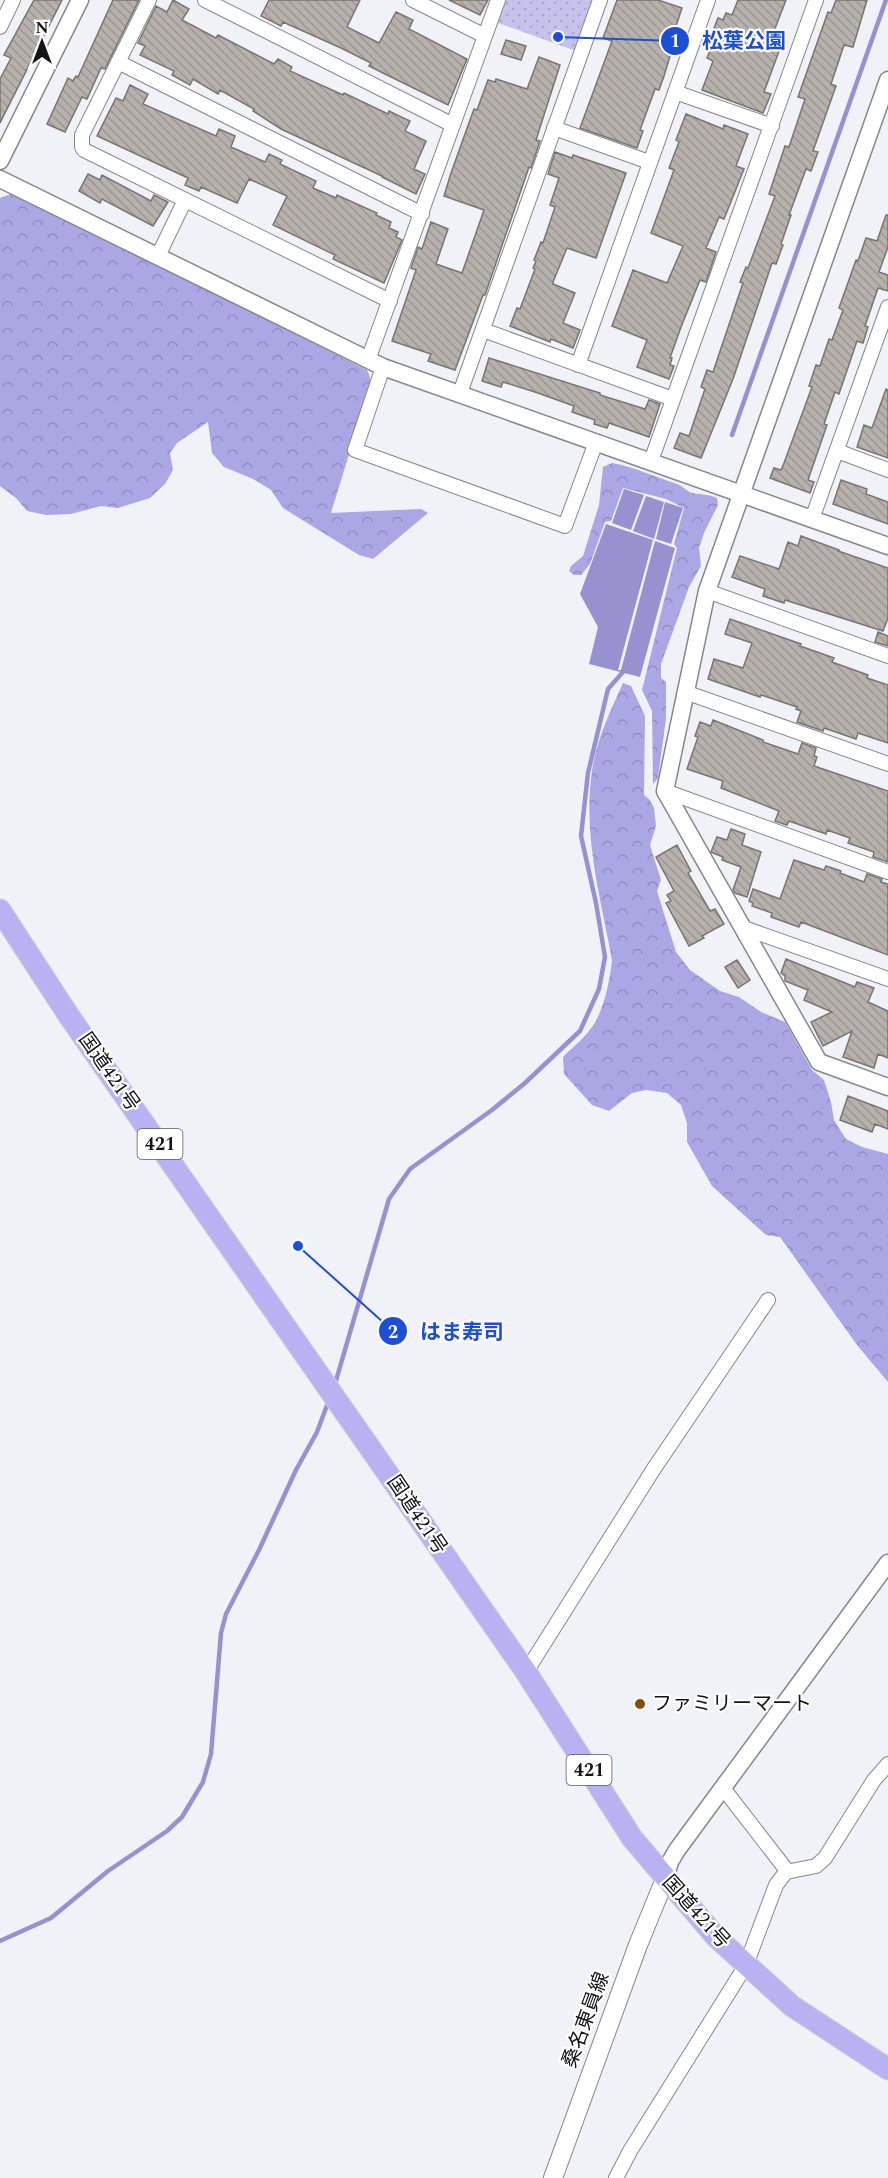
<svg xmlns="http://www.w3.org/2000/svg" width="888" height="2178" viewBox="0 0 888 2178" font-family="Spectral,'Noto Sans JP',serif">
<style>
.grass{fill:url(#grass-dots)}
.forest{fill:url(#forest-crowns)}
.water{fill:#9792cf}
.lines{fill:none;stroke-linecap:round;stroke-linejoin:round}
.stream{stroke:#9792cf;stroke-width:4.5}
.building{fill:url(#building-back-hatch);stroke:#797470;stroke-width:1.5}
.minor-casing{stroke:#86868c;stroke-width:16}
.tertiary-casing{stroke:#86868c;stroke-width:19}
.secondary-casing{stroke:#86868c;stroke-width:20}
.trunk-casing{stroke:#d0d0d0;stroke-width:23}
.minor{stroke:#fff;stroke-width:14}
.tertiary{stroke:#fff;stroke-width:16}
.secondary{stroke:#fff;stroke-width:18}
.trunk{stroke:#b8b2f3;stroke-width:21}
.poi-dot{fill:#864d01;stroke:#fff;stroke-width:2}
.labels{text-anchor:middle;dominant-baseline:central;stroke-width:4.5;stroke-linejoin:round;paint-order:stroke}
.shield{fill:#fff;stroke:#5a5a5c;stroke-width:1.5}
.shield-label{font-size:18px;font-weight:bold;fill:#141416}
.street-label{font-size:20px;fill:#141416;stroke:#fff}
.poi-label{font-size:20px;fill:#141416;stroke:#fff;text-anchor:start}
.leader{fill:none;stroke:#1d4ed8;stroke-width:2}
.callout-dot{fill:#1d4ed8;stroke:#fff;stroke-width:2}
.mark-label{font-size:18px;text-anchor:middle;font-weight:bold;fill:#fff}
.callout-label{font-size:21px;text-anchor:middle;font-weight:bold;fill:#1d4ed8;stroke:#fff;stroke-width:4.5;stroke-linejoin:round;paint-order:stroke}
</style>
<defs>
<pattern id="grass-dots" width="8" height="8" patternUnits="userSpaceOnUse" patternTransform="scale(1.5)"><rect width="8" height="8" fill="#c5c3ec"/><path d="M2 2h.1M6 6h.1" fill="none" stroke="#a8a7ca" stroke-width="1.8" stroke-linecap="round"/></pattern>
<pattern id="forest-crowns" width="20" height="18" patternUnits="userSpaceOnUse" patternTransform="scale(1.5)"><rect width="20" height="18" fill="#aba6e4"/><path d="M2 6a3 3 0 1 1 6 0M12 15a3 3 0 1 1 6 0" fill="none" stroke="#928ec3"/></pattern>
<pattern id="building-back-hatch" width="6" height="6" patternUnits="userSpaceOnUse" patternTransform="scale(1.5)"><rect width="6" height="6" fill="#b6b1ac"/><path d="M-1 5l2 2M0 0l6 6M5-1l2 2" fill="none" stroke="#9c9793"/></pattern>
</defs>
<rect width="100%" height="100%" fill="#f1f1f8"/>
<path class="grass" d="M 506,0 L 593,0 L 576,51 L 498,23 Z"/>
<path class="forest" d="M 14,193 L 367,370 L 370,377 L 370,386 L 331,513 L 421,509 L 428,513 L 373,559 L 359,555 L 283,508 L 271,490 L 253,479 L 224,467 L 212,453 L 208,422 L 177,443 L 170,453 L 173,470 L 165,484 L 150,498 L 118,508 L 101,506 L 71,514 L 46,515 L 27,511 L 16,498 L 0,486 L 0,198 Z
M 612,463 C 635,467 655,477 677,484 C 683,486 687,492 693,493 C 702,495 708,494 717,498 L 718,505 L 704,533 L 699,548 L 701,566 L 689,587 L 661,664 L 661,678 L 666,682 L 666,718 L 658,778 L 653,784 L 652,711 L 642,690 L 677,548 L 674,544 L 684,508 L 666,499 L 623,488 L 611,521 L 605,522 L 590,564 L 581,575 L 574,575 L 569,571 L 571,566 L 583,556 L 599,505 L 603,467 Z
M 623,683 L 631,686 L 645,716 L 644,795 L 650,800 L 654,808 L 656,826 L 650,845 L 661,880 L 657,891 L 676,952 L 690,970 L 720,991 L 739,997 L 761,1012 L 785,1022 L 812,1070 L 824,1080 L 831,1102 L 834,1120 L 846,1139 L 862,1147 L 888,1154 L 888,1382 L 857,1345 L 780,1237 L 766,1235 L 712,1186 L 687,1142 L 687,1123 L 681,1105 L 667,1093 L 646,1090 L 632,1093 L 609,1111 L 592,1105 L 564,1074 L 563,1057 C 574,1046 588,1035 596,1021 C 605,1003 610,980 612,960 C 601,900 584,840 591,779 C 594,745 609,714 623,683 Z"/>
<path class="water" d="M 624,489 L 644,495 L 631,530 L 612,523 Z
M 646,496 L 664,502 L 654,539 L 633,531 Z
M 665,502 L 683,508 L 671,544 L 656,539 Z
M 606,524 L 653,540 L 618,670 L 621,670 L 655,541 L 675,548 L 640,677 L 589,664 L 598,627 L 580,594 Z"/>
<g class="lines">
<path class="stream" d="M 732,435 L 886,0
M 335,1384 L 389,1199 L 410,1169 L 492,1110 L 525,1083 L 580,1031 L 599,989 L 605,957 L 596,903 L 581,836 L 588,773 L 608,689 L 623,672 L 625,667
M 0,1941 L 51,1918 L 108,1871 L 167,1831 L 182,1817 L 203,1782 L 211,1754 L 221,1633 L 226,1614 L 259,1550 L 296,1470 L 317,1432 L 329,1400"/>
</g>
<path class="building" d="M 34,0 L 62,0 L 0,123 L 0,79 L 11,58 L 4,55 Z
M 113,0 L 139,0 L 105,69 L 101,68 L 87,99 L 82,97 L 65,132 L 47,124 L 68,78 L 73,81 L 76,76 L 78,77 Z
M 173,0 L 189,9 L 182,20 L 216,38 L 218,35 L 274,64 L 278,59 L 292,67 L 290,71 L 343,95 L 344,93 L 388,114 L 389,111 L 410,121 L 405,131 L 426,141 L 414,169 L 425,174 L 416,194 L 382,177 L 382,176 L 281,129 L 253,111 L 254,109 L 220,90 L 218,94 L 193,79 L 190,85 L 172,75 L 174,71 L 140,55 L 145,46 L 138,43 L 156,6 L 167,12 Z
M 269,0 L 360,0 L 347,27 L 379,43 L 396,12 L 413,20 L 409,29 L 467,59 L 448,105 L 385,74 L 369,66 L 371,63 L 341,48 L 283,22 L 281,26 L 261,16 Z
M 449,0 L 488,0 L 480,15 Z
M 617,0 L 658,0 L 682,8 L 671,41 L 674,43 L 664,76 L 659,90 L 655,89 L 640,130 L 643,131 L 637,148 L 580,128 L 612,41 L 603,38 Z
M 738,0 L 786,0 L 774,31 L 785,35 L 764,92 L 771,94 L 763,113 L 702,90 L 713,61 L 707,58 L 717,33 L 713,31 L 718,18 L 723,20 L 726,13 L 732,15 Z
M 836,0 L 867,0 L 853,47 L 844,45 L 831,84 L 836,86 L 813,151 L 818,152 L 811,171 L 806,169 L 789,215 L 791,215 L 781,244 L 783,245 L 776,264 L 772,263 L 733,379 L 701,458 L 674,448 L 680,433 L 689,436 L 705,389 L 701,387 L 707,370 L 713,372 L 743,283 L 740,282 L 746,267 L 748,268 L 775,196 L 769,194 L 785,146 L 789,147 L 805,99 L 798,97 L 828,12 L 831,13 Z
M 506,40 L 526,46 L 521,60 L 501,54 Z
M 539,57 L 560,65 L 536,140 L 540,141 L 531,168 L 529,167 L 485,295 L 483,295 L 455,370 L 428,361 L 431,354 L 392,341 L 416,270 L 411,268 L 418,247 L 422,249 L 431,222 L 448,229 L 436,264 L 462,273 L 484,210 L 444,196 L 451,173 L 474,109 L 477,110 L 488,80 L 495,82 L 496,79 L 527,89 Z
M 130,85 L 148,94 L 143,104 L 216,136 L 219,129 L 235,136 L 231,147 L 265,162 L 269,154 L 282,160 L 280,164 L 316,181 L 313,188 L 336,198 L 337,195 L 377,213 L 376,215 L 391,222 L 389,228 L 398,232 L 396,237 L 402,240 L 384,283 L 333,259 L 335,255 L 273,225 L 287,196 L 249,179 L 237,203 L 201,187 L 199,191 L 185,185 L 188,178 L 97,136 L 116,98 L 123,101 Z
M 686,114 L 723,129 L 724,125 L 748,134 L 736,166 L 744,169 L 724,219 L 719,217 L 706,248 L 716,252 L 706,282 L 700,280 L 681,327 L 670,358 L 672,358 L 670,365 L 674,366 L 669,379 L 637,367 L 647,340 L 612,326 L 633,270 L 667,283 L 683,246 L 651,233 L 674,170 L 669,168 L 679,142 L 676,140 Z
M 555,152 L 572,158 L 573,155 L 626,173 L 596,258 L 567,248 L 553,282 L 553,284 L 575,293 L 563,323 L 580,330 L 573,348 L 551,339 L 550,342 L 510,326 L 517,308 L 520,309 L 535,269 L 533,268 L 536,261 L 534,260 L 541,242 L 543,243 L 555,207 L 550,205 L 559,178 L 548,174 Z
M 88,174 L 100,180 L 102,175 L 151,201 L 154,195 L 168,202 L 153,226 L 102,199 L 100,203 L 79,191 Z
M 886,215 L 888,215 L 888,247 L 879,272 L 888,275 L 888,291 L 878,288 L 865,326 L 868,327 L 863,343 L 857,341 L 839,394 L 835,392 L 824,424 L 827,425 L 808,480 L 814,482 L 810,493 L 770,478 L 774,468 L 781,470 L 784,463 L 812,387 L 809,386 L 816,365 L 820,366 L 829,339 L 832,340 L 843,310 L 839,308 L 856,260 L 858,261 L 866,238 L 877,241 Z
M 489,358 L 600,393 L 600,395 L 645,409 L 649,400 L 660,404 L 649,437 L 609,423 L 607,428 L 594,424 L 595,420 L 572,412 L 574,406 L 538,393 L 503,382 L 501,387 L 482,381 Z
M 886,389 L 888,390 L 888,458 L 857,447 L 864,425 L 872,428 Z
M 841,480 L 867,489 L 866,494 L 888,502 L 888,524 L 833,504 Z
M 801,536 L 839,550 L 838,551 L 888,568 L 888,618 L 883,631 L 785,600 L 784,603 L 763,596 L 765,589 L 732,577 L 740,556 L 779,569 L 788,542 L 798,546 Z
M 730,619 L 801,644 L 800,646 L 834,658 L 832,662 L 868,675 L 867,678 L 888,685 L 888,743 L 858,733 L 856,739 L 824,728 L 823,731 L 797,722 L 801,711 L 796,709 L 797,707 L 761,695 L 760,697 L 708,679 L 714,659 L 743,668 L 752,643 L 725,634 Z
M 878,632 L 888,636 L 888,646 L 875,642 Z
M 713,720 L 763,740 L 763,742 L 798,754 L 802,743 L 816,748 L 814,756 L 817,757 L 814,766 L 888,791 L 888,862 L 873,857 L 874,852 L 848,843 L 850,838 L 827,830 L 826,834 L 789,821 L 787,825 L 775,821 L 779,811 L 721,788 L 723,781 L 687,769 L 698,737 L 695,736 L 700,722 L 711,726 Z
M 731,829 L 745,834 L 742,845 L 761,852 L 747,897 L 735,893 L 733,890 L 741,867 L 722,860 L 723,857 L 711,852 L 717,837 L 727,840 Z
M 677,845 L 691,871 L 688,873 L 710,911 L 715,909 L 724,924 L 702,936 L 704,938 L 689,946 L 666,903 L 671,901 L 667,895 L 674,891 L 656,857 Z
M 794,860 L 824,870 L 826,866 L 841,871 L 840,873 L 864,882 L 867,874 L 882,879 L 881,882 L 888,884 L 888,955 L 801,922 L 799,927 L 771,917 L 772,913 L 752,906 L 753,903 L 749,901 L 753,889 L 780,899 Z
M 786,959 L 855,987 L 857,982 L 874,988 L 868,1002 L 888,1011 L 888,1058 L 878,1054 L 874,1068 L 843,1057 L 852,1031 L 823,1046 L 811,1022 L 832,1012 L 804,1000 L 808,990 L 785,981 L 785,976 L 781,973 Z
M 737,960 L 750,980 L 738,988 L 725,967 Z
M 848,1096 L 888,1111 L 888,1129 L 875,1124 L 872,1132 L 840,1120 Z"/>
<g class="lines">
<g class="minor-casing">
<path id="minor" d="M 149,0 L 82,135 L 82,147 L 84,150 L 390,301
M 205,0 L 453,125
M 413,0 L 485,36
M 0,27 L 13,0
M 118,62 L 422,214
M 675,92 L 772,126
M 554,128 L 649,162
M 158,256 L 185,200
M 483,330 L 673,399
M 368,360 L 498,0
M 578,365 L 708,0
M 383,367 L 355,450 L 565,526 L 596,442
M 460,393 L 600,0
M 837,451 L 888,470
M 651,461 L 816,0
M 812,519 L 888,307
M 707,591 L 888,656
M 685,692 L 888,764
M 665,791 L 888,872
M 744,928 L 888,979
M 526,1672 L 653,1470 L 768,1300
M 723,1788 L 788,1872
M 616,2178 L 630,2151 L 746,1965 L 776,1885 L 786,1872 L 816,1866 L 825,1858 L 874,1780 L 888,1764"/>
</g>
<g class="tertiary-casing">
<path id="tertiary" d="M 888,80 L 707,591 L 665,791 L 819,1062 L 888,1087
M 0,161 L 80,0
M 0,179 L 383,367 L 888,546
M 665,1879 L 670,1862 L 677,1850 L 888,1563"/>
</g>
<g class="secondary-casing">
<path id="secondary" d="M 553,2178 L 638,1945 L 665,1879"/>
</g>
<g class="trunk-casing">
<path id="trunk" d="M 0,910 L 69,1016 L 526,1672 L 632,1838 L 716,1937 L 792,2006 L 888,2069"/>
</g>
<use href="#minor" class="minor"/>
<use href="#tertiary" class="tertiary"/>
<use href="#secondary" class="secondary"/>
<use href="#trunk" class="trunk"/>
</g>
<circle class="poi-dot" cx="640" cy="1704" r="6"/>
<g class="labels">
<g class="shield">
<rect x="137.5" y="1129" width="45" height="30" rx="4.5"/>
<rect x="566.5" y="1755" width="45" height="30" rx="4.5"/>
</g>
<g class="shield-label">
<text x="160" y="1144">421</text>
<text x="589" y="1770">421</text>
</g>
<g class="street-label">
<text transform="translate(109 1072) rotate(55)">国道421号</text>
<text transform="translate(417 1515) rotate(56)">国道421号</text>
<text transform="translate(696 1912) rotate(48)">国道421号</text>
<text transform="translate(586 2020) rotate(-70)">桑名東員線</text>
</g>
<g class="poi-label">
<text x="652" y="1704">ファミリーマート</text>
</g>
</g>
<path class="leader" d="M558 37L675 41M298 1246L393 1331"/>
<g class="callout-dot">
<circle cx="558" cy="37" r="6"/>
<circle cx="298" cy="1246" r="6"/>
<circle cx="675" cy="41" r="15"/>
<circle cx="393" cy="1331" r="15"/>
</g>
<g class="mark-label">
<text x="675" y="47">1</text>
<text x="393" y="1338">2</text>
</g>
<g class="callout-label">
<text x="744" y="48">松葉公園</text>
<text x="462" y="1339">はま寿司</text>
</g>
<g transform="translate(42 42)" stroke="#ffffff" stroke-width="4.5" paint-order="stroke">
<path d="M0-4.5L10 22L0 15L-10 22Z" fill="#141416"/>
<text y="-9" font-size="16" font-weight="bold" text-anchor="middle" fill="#141416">N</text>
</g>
</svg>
